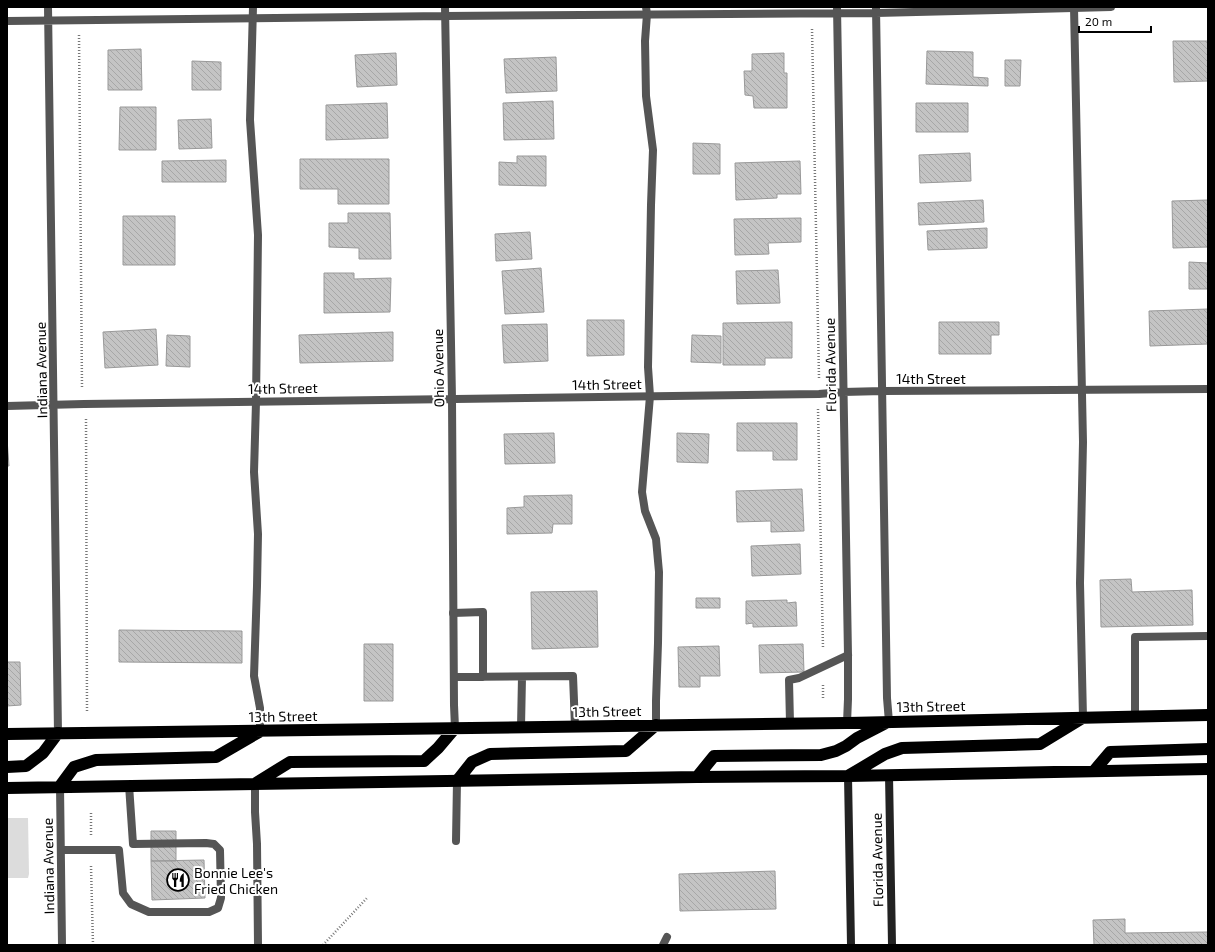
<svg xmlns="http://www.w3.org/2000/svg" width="1215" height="952" viewBox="0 0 1215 952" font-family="'Exo 2',sans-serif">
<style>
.green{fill:#dcdcdc}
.building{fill:url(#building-back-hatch);stroke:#999}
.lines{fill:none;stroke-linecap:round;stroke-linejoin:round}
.path{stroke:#777;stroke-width:2.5;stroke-dasharray:1 2;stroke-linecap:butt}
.lane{stroke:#555;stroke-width:8}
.street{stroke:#555;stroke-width:8}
.secondary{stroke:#222;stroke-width:8}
.highway{stroke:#000;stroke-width:12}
.labels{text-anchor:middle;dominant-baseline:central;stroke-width:4;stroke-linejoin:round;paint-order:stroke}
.street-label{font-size:14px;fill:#000;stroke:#fff}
.poi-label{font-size:14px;fill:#000;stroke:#fff;text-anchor:start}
</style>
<defs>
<pattern id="building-back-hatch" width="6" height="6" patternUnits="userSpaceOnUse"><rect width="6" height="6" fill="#c4c4c4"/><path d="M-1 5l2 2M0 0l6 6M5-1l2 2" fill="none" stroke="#a7a7a7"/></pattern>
</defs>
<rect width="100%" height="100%" fill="#fff"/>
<path class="green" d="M 7,818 L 28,818 L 29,874 L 28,878 L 7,878 Z"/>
<path class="building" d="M 1173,41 L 1208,41 L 1208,81 L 1174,82 Z
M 141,49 L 142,90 L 108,90 L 108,50 Z
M 927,51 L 973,52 L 973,77 L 988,78 L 988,86 L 926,84 Z
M 396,53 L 397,85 L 357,87 L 355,55 Z
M 784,53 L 784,73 L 787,73 L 787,108 L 754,108 L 753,96 L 745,95 L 744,71 L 752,71 L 752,54 Z
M 556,57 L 557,91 L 506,93 L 504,59 Z
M 1005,60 L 1021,60 L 1020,86 L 1005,86 Z
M 192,61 L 221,62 L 221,90 L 192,90 Z
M 553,101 L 554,139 L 504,140 L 503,103 Z
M 387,103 L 388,138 L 326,140 L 326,105 Z
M 916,103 L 968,103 L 968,132 L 916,132 Z
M 120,107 L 156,107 L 156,150 L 119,150 Z
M 211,119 L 212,148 L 179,149 L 178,120 Z
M 693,143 L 720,144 L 720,174 L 693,174 Z
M 970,153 L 971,181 L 920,183 L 919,155 Z
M 517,156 L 546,156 L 546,186 L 499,185 L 499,162 L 517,163 Z
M 300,159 L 389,159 L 389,204 L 338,204 L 338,189 L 300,189 Z
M 226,160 L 226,182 L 162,182 L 162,161 Z
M 800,161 L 801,194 L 777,194 L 777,198 L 736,200 L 735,163 Z
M 983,200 L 984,222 L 919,225 L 918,203 Z
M 1208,200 L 1208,247 L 1173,248 L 1172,201 Z
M 348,213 L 390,213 L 391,259 L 359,259 L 359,248 L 329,247 L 329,223 L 348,223 Z
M 123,216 L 175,216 L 175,265 L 123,265 Z
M 801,218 L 801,242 L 768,243 L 769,254 L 735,255 L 734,219 Z
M 987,228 L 987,248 L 928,250 L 927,231 Z
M 530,232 L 532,259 L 496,261 L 495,234 Z
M 1189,262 L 1208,263 L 1208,289 L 1189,289 Z
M 541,268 L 544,312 L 505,314 L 502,271 Z
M 778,270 L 780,303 L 737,304 L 736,271 Z
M 324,273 L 354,273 L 354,279 L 391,278 L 390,312 L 324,313 Z
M 1208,309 L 1208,344 L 1150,346 L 1149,311 Z
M 587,320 L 624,320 L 624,355 L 587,356 Z
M 792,322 L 792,358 L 765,358 L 765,365 L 723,365 L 723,323 Z
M 939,322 L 999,322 L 999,335 L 991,335 L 991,354 L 939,354 Z
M 547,324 L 548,361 L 504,363 L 502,325 Z
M 156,329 L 158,365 L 105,368 L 103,332 Z
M 393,332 L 393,361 L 300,363 L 299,335 Z
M 167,335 L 190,336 L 190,367 L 166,366 Z
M 692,335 L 721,336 L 721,363 L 691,362 Z
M 737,423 L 797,423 L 797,460 L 773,460 L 773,451 L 737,451 Z
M 554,433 L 555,463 L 505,464 L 504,434 Z
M 677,433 L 709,434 L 708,463 L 677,462 Z
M 7,439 L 9,466 L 7,466 Z
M 802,489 L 804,531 L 771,532 L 771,521 L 737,522 L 736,491 Z
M 572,495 L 572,524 L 553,524 L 552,533 L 507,534 L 507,508 L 524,507 L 524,496 Z
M 800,544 L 801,574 L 752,576 L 751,546 Z
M 1131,579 L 1132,592 L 1192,590 L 1193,625 L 1101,627 L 1100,580 Z
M 597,591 L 598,647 L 532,649 L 531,592 Z
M 696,598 L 720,598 L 720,608 L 696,608 Z
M 787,600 L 787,603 L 796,602 L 797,626 L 753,627 L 753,623 L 746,624 L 746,601 Z
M 119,630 L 242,631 L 242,663 L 119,662 Z
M 364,644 L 393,644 L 393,701 L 364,701 Z
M 803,644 L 804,672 L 760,673 L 759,645 Z
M 719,646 L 720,676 L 700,676 L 700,687 L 679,687 L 678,647 Z
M 7,662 L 20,662 L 21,705 L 7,706 Z
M 151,831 L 176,831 L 176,861 L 151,861 Z
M 204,860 L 205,898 L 152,900 L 151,861 Z
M 775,871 L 776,909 L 680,911 L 679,874 Z
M 1125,919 L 1125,933 L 1208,932 L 1208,945 L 1094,945 L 1093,920 Z"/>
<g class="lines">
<path class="path" d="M 812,29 L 819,378
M 79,35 L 82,388
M 818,409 L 823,648
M 86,419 L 87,711
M 823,685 L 823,699
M 91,835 L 91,813
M 91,866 L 93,945
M 323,945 L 367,898"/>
<path class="lane" d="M 253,7 L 250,120 L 258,235 L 256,402 L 254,472 L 258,534 L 257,586 L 254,676 L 260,708 L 260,731
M 646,7 L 647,14 L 645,41 L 646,96 L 653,150 L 651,205 L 648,367 L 650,396 L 642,492 L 645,511 L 656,539 L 659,572 L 658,643 L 656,701 L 656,725
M 1074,7 L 1083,442 L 1080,583 L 1083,718
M 453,613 L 483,612 L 483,677
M 454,677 L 573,676 L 575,726
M 1135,717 L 1135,637 L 1208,636
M 790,723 L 789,680 L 799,678 L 848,655
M 521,727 L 522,677
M 255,784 L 255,812 L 257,844 L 258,945
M 456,841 L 457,781
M 61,850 L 119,850 L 123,893 L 131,904 L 149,912 L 209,912 L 218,908 L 221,898 L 220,850 L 214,844 L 206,843 L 133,844 L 129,785
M 663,945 L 667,937"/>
<path class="street" d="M 48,7 L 58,733
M 445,7 L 452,399 L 454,705 L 455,728
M 837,7 L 848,655 L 848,699 L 847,723
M 876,8 L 887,698 L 889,722
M 7,21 L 445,16 L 876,13 L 1111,7
M 7,406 L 84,404 L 819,394 L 843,392 L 883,391 L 1208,389
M 60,786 L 62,945"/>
<path class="secondary" d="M 889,775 L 892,945
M 848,776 L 851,945"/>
<path class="highway" d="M 7,734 L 847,723 L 1208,715
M 7,767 L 26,766 L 43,753 L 58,733
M 1094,771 L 1110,752 L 1208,749
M 848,776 L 885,754 L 902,748 L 1040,744 L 1081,719
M 697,777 L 714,756 L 821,755 L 836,751 L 846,746 L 857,738 L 886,723
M 457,781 L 472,762 L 490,754 L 626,751 L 656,725
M 256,783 L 290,762 L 424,761 L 438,748 L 455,728
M 60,786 L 74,767 L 96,760 L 216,757 L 259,732
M 7,788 L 697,777 L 848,776 L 1208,769"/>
</g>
<defs>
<g id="restaurant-ring" transform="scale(1.15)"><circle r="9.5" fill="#fff" stroke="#000" stroke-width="1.5"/><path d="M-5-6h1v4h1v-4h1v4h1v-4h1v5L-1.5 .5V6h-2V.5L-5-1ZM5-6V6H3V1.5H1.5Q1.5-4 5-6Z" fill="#000"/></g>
</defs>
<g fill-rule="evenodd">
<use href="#restaurant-ring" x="178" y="880"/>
</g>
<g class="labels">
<g class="street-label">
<text transform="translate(830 365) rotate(-91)">Florida Avenue</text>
<text transform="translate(438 368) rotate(-91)">Ohio Avenue</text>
<text transform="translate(41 370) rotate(-91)">Indiana Avenue</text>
<text x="931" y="378">14th Street</text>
<text transform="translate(607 384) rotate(-1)">14th Street</text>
<text transform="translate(283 388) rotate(-1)">14th Street</text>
<text transform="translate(931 706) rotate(-1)">13th Street</text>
<text transform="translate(607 711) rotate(-1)">13th Street</text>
<text transform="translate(283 716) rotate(-1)">13th Street</text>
<text transform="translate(877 860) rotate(-91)">Florida Avenue</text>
<text transform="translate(48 866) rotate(-91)">Indiana Avenue</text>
</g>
<g class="poi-label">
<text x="194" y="872">Bonnie Lee's<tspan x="194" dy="16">Fried Chicken</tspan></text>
</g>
</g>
<rect width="1215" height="952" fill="none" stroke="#000000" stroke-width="16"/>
<path d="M1079 26v6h72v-6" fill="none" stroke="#000000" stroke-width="2"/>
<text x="1085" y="26" font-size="12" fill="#000000" stroke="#ffffff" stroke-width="3" paint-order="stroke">20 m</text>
</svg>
